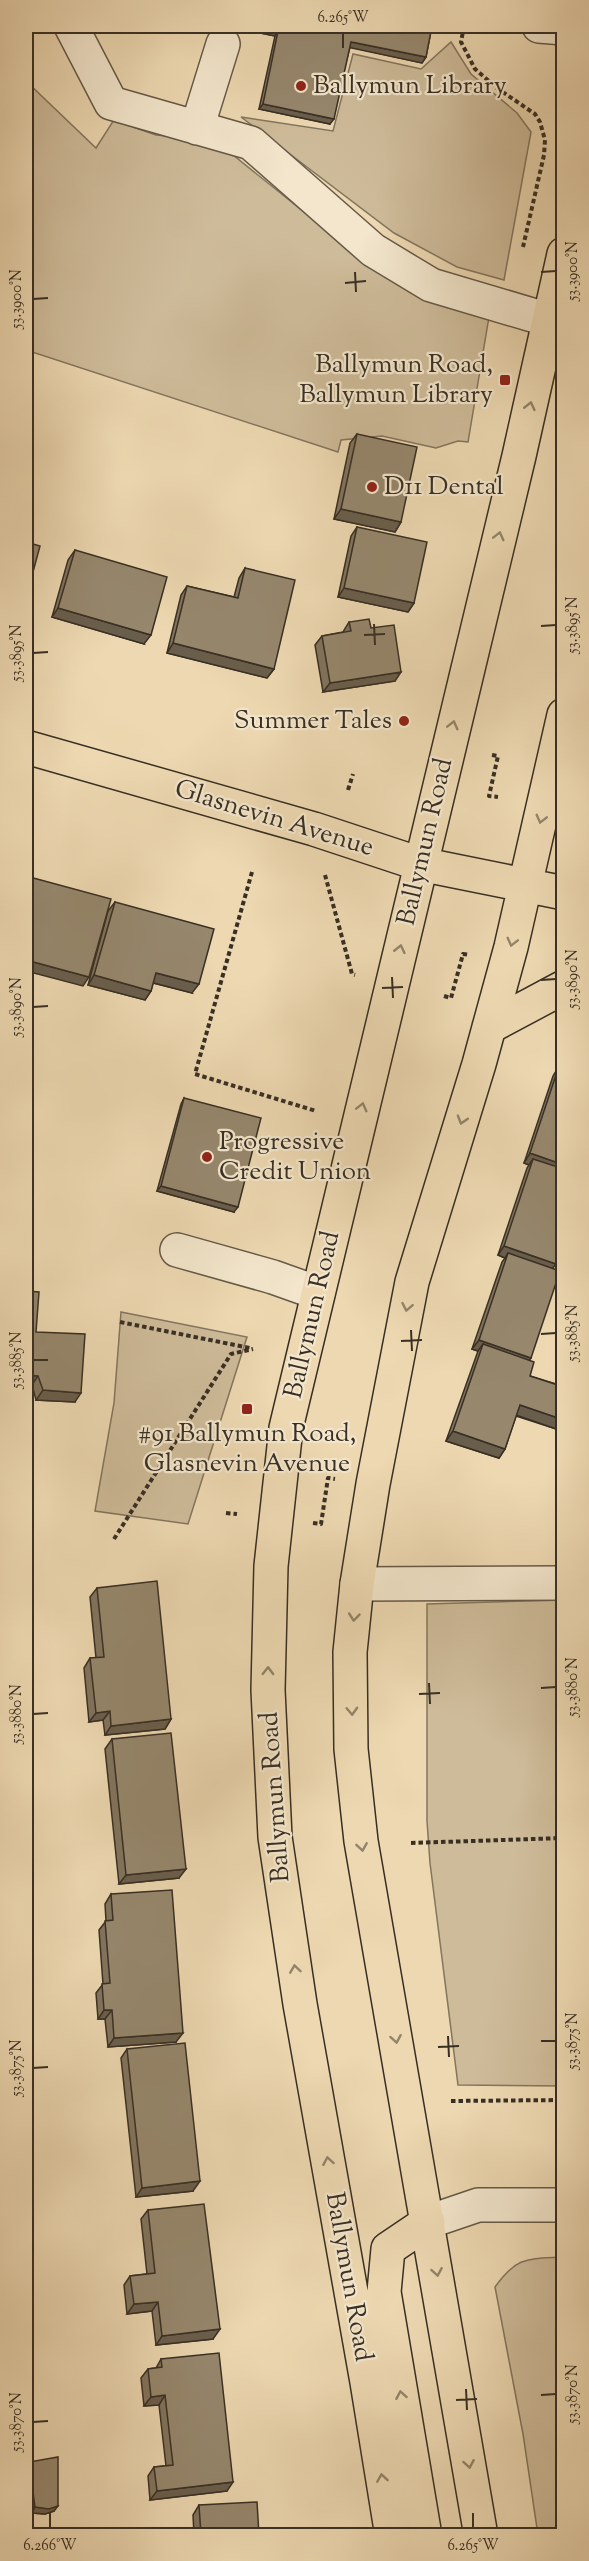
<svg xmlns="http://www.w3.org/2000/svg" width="589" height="2561" viewBox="0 0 589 2561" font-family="'Sorts Mill Goudy',serif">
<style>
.green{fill:#cebb99;stroke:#83755e;stroke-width:1.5}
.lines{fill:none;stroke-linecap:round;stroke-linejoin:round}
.minor-casing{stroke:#655947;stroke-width:36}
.major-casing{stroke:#382f24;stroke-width:36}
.path{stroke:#382f24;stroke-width:4;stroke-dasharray:4.5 3;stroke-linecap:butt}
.minor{stroke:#f3e6cc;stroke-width:33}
.major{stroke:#edd8b1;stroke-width:33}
.wall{fill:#81745e;stroke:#382f24;stroke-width:1.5}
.shaded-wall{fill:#695e4c;stroke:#382f24;stroke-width:1.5}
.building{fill:#96876d;stroke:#382f24;stroke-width:1.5}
.oneway{stroke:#92846a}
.ticks{fill:none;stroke:#382f24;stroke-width:2}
.poi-dot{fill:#8f2418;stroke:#f3e6cc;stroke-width:2}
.labels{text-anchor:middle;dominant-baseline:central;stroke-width:4.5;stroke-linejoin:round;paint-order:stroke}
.poi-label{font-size:26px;fill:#382f24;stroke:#f3e6cc;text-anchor:start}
.street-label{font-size:26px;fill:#382f24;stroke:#f3e6cc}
.neatline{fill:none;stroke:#382f24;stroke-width:2}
.ticks-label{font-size:15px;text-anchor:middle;fill:#382f24}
</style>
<rect width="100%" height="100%" fill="#edd8b1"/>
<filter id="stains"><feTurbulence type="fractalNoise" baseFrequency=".00333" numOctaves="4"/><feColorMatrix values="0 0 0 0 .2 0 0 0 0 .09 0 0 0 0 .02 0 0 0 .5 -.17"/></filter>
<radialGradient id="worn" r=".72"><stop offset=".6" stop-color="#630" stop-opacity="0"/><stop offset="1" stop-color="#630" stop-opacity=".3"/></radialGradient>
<path class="green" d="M 451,42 L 471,74 L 517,113 L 531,132 L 504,280 L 457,267 L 394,233 L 241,117 L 333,131 L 353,54 L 421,69 Z
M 26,81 L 96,148 L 117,115 L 133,127 L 156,135 L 179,137 L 233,155 L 314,220 L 489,317 L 468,442 L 458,441 L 436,448 L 382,436 L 341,440 L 338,452 L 26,350 Z
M 121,1312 L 247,1337 L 188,1524 L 95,1511 L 114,1403 Z
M 563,1600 L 563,2086 L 458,2085 L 430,1863 L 427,1821 L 427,1604 Z
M 563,2257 L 563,2535 L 538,2535 L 523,2434 L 495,2287 C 517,2256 528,2259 563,2257 Z"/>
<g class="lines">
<g class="minor-casing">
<path id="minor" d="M 71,26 L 111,103 L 251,143 L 373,250 L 431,285 L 549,320
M 539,26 L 564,28
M 197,128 L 223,44
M 177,1250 L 273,1277 L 318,1293
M 357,1584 L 564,1583
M 428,2222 L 478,2205 L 564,2205"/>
</g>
<g class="major-casing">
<path id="major" d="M 26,747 L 314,829 L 420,864 L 564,893
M 489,1027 L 564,987
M 392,2536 L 367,2382 L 300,2004 L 275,1837 L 268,1690 L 271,1566 L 286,1428 L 519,456 L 564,254
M 425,2536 L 384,2292 L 388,2249 L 428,2222
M 481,2536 L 361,1841 L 351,1749 L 350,1652 L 357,1584 L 373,1484 L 412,1282 L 479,1064 L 511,947 L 564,715"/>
</g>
<path class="path" d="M 464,26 L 461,42 L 475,69 L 497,88 L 535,114 L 540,122 L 545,140 L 544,155 L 523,247
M 492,755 L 498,756 L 489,796 L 498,797
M 348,790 L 353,774
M 252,872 L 195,1074 L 316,1111
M 325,875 L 352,974 L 355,975
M 559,934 L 560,949
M 444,996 L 451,998 L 463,954 L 470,955
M 120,1322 L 250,1348
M 226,1513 L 237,1514
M 313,1523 L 321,1524 L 328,1478 L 335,1479
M 114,1539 L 231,1354 L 253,1349
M 411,1843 L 564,1838
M 451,2101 L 564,2100"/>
<use href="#minor" class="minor"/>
<use href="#major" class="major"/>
</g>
<path class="wall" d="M 226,26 L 432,26 L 426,57 L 422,63 L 350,47 L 330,124 L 259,109 L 275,36 Z
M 357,434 L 401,522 L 395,532 L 334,519 L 350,443 Z
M 357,527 L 414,603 L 408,612 L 338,597 L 351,536 Z
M 75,550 L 144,644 L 52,617 L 68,560 Z
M 245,568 L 274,669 L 267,678 L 167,653 L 181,595 L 187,586 L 234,597 L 239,578 Z
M 349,622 L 371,628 L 395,681 L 323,692 L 315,645 L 322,636 L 343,632 Z
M 115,902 L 192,993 L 153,983 L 151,991 L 145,1000 L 88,985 L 108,911 Z
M 559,1066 L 553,1268 L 529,1360 L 530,1376 L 556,1384 L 561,1370 L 564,1366 L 564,1424 L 559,1430 L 516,1416 L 505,1449 L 499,1458 L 446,1441 L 478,1351 L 472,1349 L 502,1262 L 505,1258 L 498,1255 L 527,1168 L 529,1165 L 524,1163 L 553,1076 Z
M 184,1098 L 234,1212 L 157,1191 L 181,1104 Z
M 36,1332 L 75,1402 L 36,1400 L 32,1385 Z
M 97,1588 L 171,1719 L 165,1729 L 105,1735 L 103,1720 L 89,1722 L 84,1668 L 90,1658 L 96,1658 L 90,1597 Z
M 112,1739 L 179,1878 L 119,1884 L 105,1749 Z
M 111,1894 L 176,2042 L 108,2047 L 105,2019 L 98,2019 L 96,1993 L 103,1984 L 99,1930 L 106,1921 L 105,1904 Z
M 127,2049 L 193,2191 L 136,2197 L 121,2058 Z
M 148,2210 L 213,2339 L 156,2345 L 152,2311 L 127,2314 L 124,2285 L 130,2276 L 147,2274 L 141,2219 Z
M 161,2359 L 227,2491 L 150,2500 L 148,2476 L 154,2467 L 166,2466 L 159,2405 L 144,2406 L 141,2378 L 148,2369 L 156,2368 Z
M 29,2462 L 54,2511 L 45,2514 L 32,2513 L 26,2467 Z
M 199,2505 L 259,2535 L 194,2535 L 193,2515 Z"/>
<path class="shaded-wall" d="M 226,26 L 254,26 L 278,31 L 275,36 Z
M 351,42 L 426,57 L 422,63 L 347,47 Z
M 263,104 L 334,119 L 330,124 L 259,109 Z
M 341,509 L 401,522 L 395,532 L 334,519 Z
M 344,588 L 414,603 L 408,612 L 338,597 Z
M 58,608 L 151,635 L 144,644 L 52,617 Z
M 173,643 L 274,669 L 267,678 L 167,653 Z
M 401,672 L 395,681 L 323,692 L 330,683 Z
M 26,960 L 89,977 L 83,986 L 26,971 Z
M 156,973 L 199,984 L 192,993 L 150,982 Z
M 94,975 L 151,991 L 145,1000 L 88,985 Z
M 530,1153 L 564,1165 L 564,1176 L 533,1159 L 529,1165 L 524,1163 Z
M 161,1186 L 238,1207 L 234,1212 L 157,1191 Z
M 504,1246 L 556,1264 L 549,1273 L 508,1253 L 505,1258 L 498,1255 Z
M 479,1340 L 531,1358 L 524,1367 L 483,1344 L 478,1351 L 472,1349 Z
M 26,1375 L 38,1376 L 32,1385 L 26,1385 Z
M 43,1390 L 81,1393 L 75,1402 L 36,1400 Z
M 520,1405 L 564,1420 L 564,1424 L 559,1430 L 513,1414 Z
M 453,1431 L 505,1449 L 499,1458 L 446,1441 Z
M 110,1711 L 103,1720 L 89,1722 L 96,1713 Z
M 171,1719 L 165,1729 L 105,1735 L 111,1726 Z
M 186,1869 L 179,1878 L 119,1884 L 126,1875 Z
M 104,2010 L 112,2010 L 105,2019 L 98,2019 Z
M 183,2033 L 176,2042 L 108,2047 L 114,2038 Z
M 200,2181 L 193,2191 L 136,2197 L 142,2188 Z
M 158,2302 L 152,2311 L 127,2314 L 134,2304 Z
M 220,2329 L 213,2339 L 156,2345 L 162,2336 Z
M 165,2395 L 159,2405 L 144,2406 L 151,2397 Z
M 233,2482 L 227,2491 L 150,2500 L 157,2491 Z
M 58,2506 L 54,2511 L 45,2514 L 32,2513 L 35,2507 Z"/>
<path class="building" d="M 254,26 L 432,26 L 426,57 L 351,42 L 334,119 L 263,104 L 278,31 Z
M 357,434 L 417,447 L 401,522 L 341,509 Z
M 357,527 L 427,542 L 414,603 L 344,588 Z
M 26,542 L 40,546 L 26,598 Z
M 75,550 L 167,577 L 151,635 L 58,608 Z
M 245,568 L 295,580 L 274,669 L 173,643 L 187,586 L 238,598 Z
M 369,619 L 371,628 L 394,625 L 401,672 L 330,683 L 322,636 L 351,631 L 349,622 Z
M 26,876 L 111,899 L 89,977 L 26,960 Z
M 115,902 L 214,929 L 199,984 L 156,973 L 151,991 L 94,975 Z
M 559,1066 L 564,1068 L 564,1165 L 530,1153 Z
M 184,1098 L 261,1118 L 238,1207 L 161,1186 Z
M 533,1159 L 564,1169 L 564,1241 L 556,1264 L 504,1246 Z
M 508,1253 L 560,1271 L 531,1358 L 479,1340 Z
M 26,1291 L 39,1292 L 36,1332 L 85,1334 L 81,1393 L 43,1390 L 38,1376 L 26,1375 Z
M 483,1344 L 534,1362 L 530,1376 L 564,1387 L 564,1420 L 520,1405 L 505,1449 L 453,1431 Z
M 564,1368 L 564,1387 L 558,1385 Z
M 157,1581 L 171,1719 L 111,1726 L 110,1711 L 96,1713 L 90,1658 L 104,1657 L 97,1588 Z
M 171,1733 L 186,1869 L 126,1875 L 112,1739 Z
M 172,1890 L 183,2033 L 114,2038 L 112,2010 L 104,2010 L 102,1984 L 110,1983 L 105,1921 L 113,1920 L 111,1894 Z
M 185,2043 L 200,2181 L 142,2188 L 127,2049 Z
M 204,2204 L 220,2329 L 162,2336 L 158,2302 L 134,2304 L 130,2276 L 155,2273 L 148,2210 Z
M 219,2353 L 233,2482 L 157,2491 L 154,2467 L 173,2465 L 165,2395 L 151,2397 L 148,2369 L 162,2367 L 161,2359 Z
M 58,2457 L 58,2506 L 49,2509 L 35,2507 L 29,2462 Z
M 257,2502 L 259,2535 L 201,2535 L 199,2505 Z"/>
<defs><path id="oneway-chevron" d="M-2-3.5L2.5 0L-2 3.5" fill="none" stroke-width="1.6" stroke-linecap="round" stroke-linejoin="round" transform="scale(1.5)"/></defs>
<g class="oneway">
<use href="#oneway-chevron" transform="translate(530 406) rotate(-77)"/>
<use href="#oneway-chevron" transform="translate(499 536) rotate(-76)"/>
<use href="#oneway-chevron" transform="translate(453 725) rotate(-76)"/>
<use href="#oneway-chevron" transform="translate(541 819) rotate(104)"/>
<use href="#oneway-chevron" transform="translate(512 942) rotate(104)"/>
<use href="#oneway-chevron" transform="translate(400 949) rotate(-77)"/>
<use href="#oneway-chevron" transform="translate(362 1107) rotate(-76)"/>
<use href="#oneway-chevron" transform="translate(462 1120) rotate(107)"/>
<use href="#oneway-chevron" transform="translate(407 1307) rotate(101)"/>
<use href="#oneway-chevron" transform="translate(354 1617) rotate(96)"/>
<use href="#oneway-chevron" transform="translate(268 1671) rotate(-89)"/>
<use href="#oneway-chevron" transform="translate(352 1711) rotate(88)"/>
<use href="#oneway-chevron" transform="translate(362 1847) rotate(81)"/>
<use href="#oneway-chevron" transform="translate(295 1969) rotate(-98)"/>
<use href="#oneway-chevron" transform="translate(396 2039) rotate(80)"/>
<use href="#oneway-chevron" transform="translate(328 2161) rotate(-100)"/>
<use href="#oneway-chevron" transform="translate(437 2272) rotate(80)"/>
<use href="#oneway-chevron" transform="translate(401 2395) rotate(-100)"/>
<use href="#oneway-chevron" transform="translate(469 2464) rotate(80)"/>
<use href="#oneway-chevron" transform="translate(382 2478) rotate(-99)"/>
</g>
<path class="ticks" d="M 343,33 L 343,48M 355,272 L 356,292M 541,272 L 556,271M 345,283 L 366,281M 33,299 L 48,298M 374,624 L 375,645M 541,626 L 556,625M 364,635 L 385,634M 33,653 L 48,652M 392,977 L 393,998M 541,980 L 556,979M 382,988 L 403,987M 33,1007 L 48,1006M 411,1330 L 412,1351M 541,1334 L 556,1333M 401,1341 L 422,1340M 33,1360 L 48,1360M 429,1683 L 430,1704M 541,1688 L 556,1687M 419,1694 L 440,1693M 33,1714 L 48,1713M 448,2036 L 449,2057M 541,2041 L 556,2041M 438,2047 L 459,2046M 33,2068 L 48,2067M 466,2389 L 467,2410M 541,2395 L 556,2394M 456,2400 L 477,2399M 33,2422 L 48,2421M 50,2513 L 50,2528M 473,2513 L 473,2528"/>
<g class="poi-dot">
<circle cx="301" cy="86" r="6"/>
<rect x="499" y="374" width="12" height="12" rx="3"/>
<circle cx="372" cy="487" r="6"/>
<circle cx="404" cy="721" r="6"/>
<circle cx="207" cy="1157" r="6"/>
<rect x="241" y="1403" width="12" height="12" rx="3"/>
</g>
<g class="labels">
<g class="poi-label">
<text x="313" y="86">Ballymun Library</text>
<text x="493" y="365" text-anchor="end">Ballymun Road,<tspan x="493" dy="30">Ballymun Library</tspan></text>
<text x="384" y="487">D11 Dental</text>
<text x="392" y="721" text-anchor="end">Summer Tales</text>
<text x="219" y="1142">Progressive<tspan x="219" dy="30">Credit Union</tspan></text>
<text x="247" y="1434" text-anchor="middle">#91 Ballymun Road,<tspan x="247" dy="30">Glasnevin Avenue</tspan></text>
</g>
<g class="street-label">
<text transform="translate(274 819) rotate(17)">Glasnevin Avenue</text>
<text transform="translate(426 842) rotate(-77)">Ballymun Road</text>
<text transform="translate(313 1315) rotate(-77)">Ballymun Road</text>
<text transform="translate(276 1797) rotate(-94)">Ballymun Road</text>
<text transform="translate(348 2277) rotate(80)">Ballymun Road</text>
</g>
</g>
<rect width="589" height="2561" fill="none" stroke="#edd8b1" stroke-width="66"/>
<rect x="33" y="33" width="523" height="2495" class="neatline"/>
<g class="ticks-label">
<text x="343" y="22">6.265°W</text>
<text transform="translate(572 271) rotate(-90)" y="5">53.3900°N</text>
<text transform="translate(16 299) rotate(-90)" y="5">53.3900°N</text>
<text transform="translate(572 625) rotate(-90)" y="5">53.3895°N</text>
<text transform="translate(16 653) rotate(-90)" y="5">53.3895°N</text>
<text transform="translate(572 979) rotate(-90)" y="5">53.3890°N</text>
<text transform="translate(16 1007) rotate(-90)" y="5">53.3890°N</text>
<text transform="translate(572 1333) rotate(-90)" y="5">53.3885°N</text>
<text transform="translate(16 1360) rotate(-90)" y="5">53.3885°N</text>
<text transform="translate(572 1687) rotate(-90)" y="5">53.3880°N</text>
<text transform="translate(16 1714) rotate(-90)" y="5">53.3880°N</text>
<text transform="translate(572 2041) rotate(-90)" y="5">53.3875°N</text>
<text transform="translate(16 2068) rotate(-90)" y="5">53.3875°N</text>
<text transform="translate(572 2394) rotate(-90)" y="5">53.3870°N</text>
<text transform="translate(16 2422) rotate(-90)" y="5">53.3870°N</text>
<text x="50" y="2550">6.266°W</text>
<text x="473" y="2550">6.265°W</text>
</g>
<rect width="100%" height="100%" filter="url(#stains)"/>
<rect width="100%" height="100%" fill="url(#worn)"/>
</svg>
